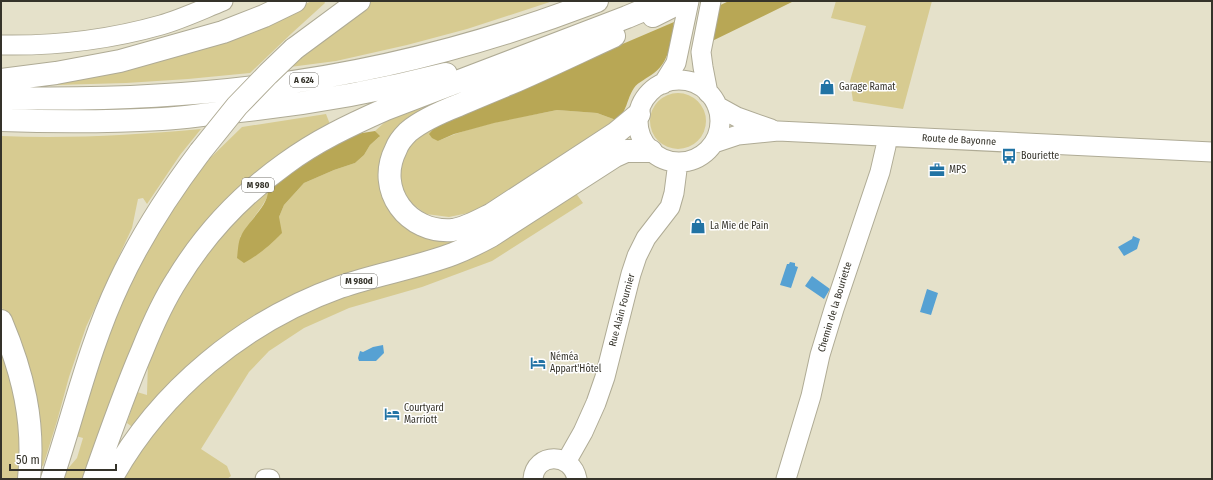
<svg xmlns="http://www.w3.org/2000/svg" width="1213" height="480" viewBox="0 0 1213 480" font-family="'Fira Sans Condensed',sans-serif">
<style>
.green{fill:#d7cb91}
.forest{fill:#b8a755}
.water{fill:#56a1d3}
.lines{fill:none;stroke-linecap:round;stroke-linejoin:round}
.minor-casing{stroke:#afab95;stroke-width:21}
.highway-casing{stroke:#afab95;stroke-width:24}
.minor{stroke:#fff;stroke-width:19}
.highway{stroke:#fff;stroke-width:22}
.highway-bridge-casing{stroke:#afab95;stroke-width:24;stroke-linecap:butt}
.highway-bridge{stroke:#fff;stroke-width:22}
.labels{text-anchor:middle;dominant-baseline:central;stroke-width:3;stroke-linejoin:round;paint-order:stroke}
.shield{fill:#fff;stroke:#72706a;stroke-width:1}
.shield-label{font-size:9px;font-weight:bold;fill:#35332a}
.poi-label{font-size:10px;fill:#35332a;stroke:#fff;text-anchor:start}
.street-label{font-size:10px;fill:#35332a;stroke:#fff}
</style>
<rect width="100%" height="100%" fill="#e5e1ca"/>
<path class="green" d="M 312,1 L 324,1 L 325,3 L 292,33 L 250,73 L 188,79 L 126,83 L 56,85 L 51,82 L 229,37 Z
M 370,1 L 553,1 L 467,29 L 407,45 L 336,61 L 290,67 L 318,41 Z
M 836,1 L 932,1 L 903,109 L 853,101 L 850,81 L 866,26 L 831,18 Z
M650 121a28 28 0 1 1 56 0a28 28 0 1 1-56 0Z
M 452,95 L 453,98 L 398,129 L 385,145 L 380,164 L 388,207 L 470,238 L 319,286 L 135,429 L 127,423 L 137,392 L 147,395 L 148,360 L 170,312 L 191,275 L 216,242 L 239,215 L 268,190 L 268,196 L 262,206 L 240,237 L 279,217 L 284,205 L 304,183 L 334,170 L 355,163 L 364,155 L 370,145 L 379,137 L 375,131 L 385,122 L 396,116 Z
M 557,110 L 597,113 L 616,120 L 569,152 L 473,212 L 449,217 L 426,214 L 410,202 L 401,185 L 400,163 L 408,147 L 420,136 L 436,126 L 438,141 C 475,124 517,118 557,110 Z
M 326,114 L 331,127 L 257,176 L 120,379 L 82,479 L 62,479 L 65,472 L 77,458 L 83,438 L 76,436 L 101,352 L 131,278 L 149,245 L 200,168 L 242,127 Z
M 201,129 L 180,155 L 147,204 L 143,198 L 138,199 L 132,228 L 86,327 L 69,377 L 57,421 L 43,466 L 37,465 L 10,324 L 1,306 L 1,136 C 67,139 134,135 201,129 Z
M 575,192 L 583,203 L 492,261 L 422,287 L 349,308 L 304,328 L 269,351 L 249,372 L 201,449 L 227,466 L 231,476 L 227,479 L 121,479 L 178,401 L 219,364 L 262,334 L 306,310 Z
M 1,345 L 19,410 L 21,479 L 1,479 Z"/>
<path class="forest" d="M 729,1 L 794,1 L 708,43 L 714,8 Z
M 674,22 C 671,41 670,61 654,73 C 648,78 638,82 634,88 C 626,100 628,111 616,120 L 597,113 L 557,110 L 494,123 L 454,134 L 438,141 L 432,138 L 429,134 L 436,126 L 473,108 Z
M 375,131 L 380,136 L 370,145 L 364,155 L 355,163 L 334,170 L 304,183 L 284,205 L 279,217 L 282,233 C 269,246 260,254 244,263 L 237,258 C 238,251 238,242 241,236 C 247,222 269,206 268,190 L 285,174 L 350,135 Z"/>
<path class="water" d="M 1133,236 L 1140,239 L 1137,249 L 1124,256 L 1118,247 L 1132,239 Z
M 790,262 L 795,263 L 795,266 L 798,267 L 791,288 L 780,285 L 787,264 L 789,264 Z
M 812,276 L 830,289 L 824,299 L 805,286 Z
M 927,289 L 938,293 L 931,315 L 920,312 Z
M 383,345 L 384,353 L 376,361 L 359,361 L 358,358 L 360,351 L 363,352 L 373,347 Z"/>
<g class="lines">
<g class="minor-casing">
<path id="minor" d="M 1,45 C 55,46 108,40 161,25 C 182,19 203,9 223,1
M638 121a41 41 0 1 1 82 0a41 41 0 1 1-82 0Z
M 663,84 L 676,63 L 689,1
M 708,93 L 703,67 L 701,52 L 711,1
M 717,106 L 737,117 L 771,129
M 714,143 L 738,135 L 778,131 L 1212,152
M 566,462 L 583,432 L 596,403 L 605,377 L 631,274 L 637,256 L 646,238 L 670,207 L 674,193 L 678,162
M 265,479 L 270,479
M 533,479 C 535,452 572,452 577,479
M 786,479 L 811,396 L 820,355 L 834,309 L 880,172 L 886,146 L 887,137"/>
</g>
<g class="highway-casing">
<path id="highway" d="M 653,16 L 683,1
M 614,36 C 579,52 544,69 509,84 C 492,91 475,98 459,105 C 441,112 422,120 408,132 C 403,137 398,143 396,149 C 375,190 408,234 453,230 C 466,228 480,220 492,214 L 616,133 L 639,114
M 294,49 L 359,1
M 1,80 L 56,73 L 120,61 L 223,32 L 264,16 L 295,1
M 1,98 C 88,100 176,97 263,86 C 377,72 490,42 597,1
M 1,120 C 55,122 108,122 162,119 C 181,118 200,115 219,113 C 295,106 371,93 446,74
M 1,321 C 23,373 35,422 29,479
M 52,479 C 74,414 89,346 119,283 C 141,236 169,193 200,152
M 94,479 C 109,436 124,393 142,351 C 152,326 163,301 178,278 C 205,234 243,194 285,164 C 316,141 350,125 386,109 L 627,17 L 665,1
M 111,479 C 160,390 245,321 340,287 C 377,274 416,268 453,254 C 466,249 478,243 491,236 L 615,156 L 626,151 L 651,151"/>
</g>
<use href="#minor" class="minor"/>
<use href="#highway" class="highway"/>
<g class="highway-bridge-casing">
<path id="highway-bridge" d="M 200,152 L 237,106 L 268,74 L 294,49"/>
</g>
<use href="#highway-bridge" class="highway-bridge"/>
</g>
<defs>
<g id="shop-bare" transform="scale(1.2)"><path d="M-5-2.5h2.3a2.7 3.5 0 0 1 5.4 0H5L5.5 6h-11ZM-1.5-2.5h3a1.5 2.3 0 0 0-3 0Z" fill="#2173a4" stroke="#fff" stroke-width="2.5" paint-order="stroke"/></g>
<g id="bus-bare" transform="scale(1.2)"><path d="M-5-6H5V4H4V6H2V4H-2V6H-4V4H-5ZM-3.5-4V0h7V-4ZM-3.5 1.2v1.5H-2V1.2ZM2 1.2v1.5H3.5V1.2Z" fill="#2173a4" stroke="#fff" stroke-width="2.5" paint-order="stroke"/></g>
<g id="office-bare" transform="scale(1.2)"><path d="M-6-3h4V-5.5h4V-3h4V5H-6ZM-1-4.5V-3h2v-1.5ZM-6 0V1H6V0Z" fill="#2173a4" stroke="#fff" stroke-width="2.5" paint-order="stroke"/></g>
<g id="hotel-bare" transform="scale(1.2)"><path d="M-6-4.5h1.5V1H6V5H4.5V3h-9V5H-6ZM-4 0a1.8 1.8 0 1 1 3.6 0ZM.5 0V-2.5h3Q6-2.5 6 0Z" fill="#2173a4" stroke="#fff" stroke-width="2.5" paint-order="stroke"/></g>
</defs>
<g fill-rule="evenodd">
<use href="#shop-bare" x="827" y="87"/>
<use href="#bus-bare" x="1009" y="156"/>
<use href="#office-bare" x="937" y="170"/>
<use href="#shop-bare" x="698" y="226"/>
<use href="#hotel-bare" x="538" y="363"/>
<use href="#hotel-bare" x="392" y="414"/>
</g>
<g class="labels">
<g class="shield">
<rect x="290" y="73" width="28" height="14" rx="3"/>
<rect x="242" y="178" width="32" height="14" rx="3"/>
<rect x="341" y="274" width="36" height="14" rx="3"/>
</g>
<g class="shield-label">
<text x="304" y="80">A 624</text>
<text x="258" y="185">M 980</text>
<text x="359" y="281">M 980d</text>
</g>
<g class="poi-label">
<text x="839" y="87">Garage Ramat</text>
<text x="1021" y="156">Bouriette</text>
<text x="949" y="170">MPS</text>
<text x="710" y="226">La Mie de Pain</text>
<text x="550" y="357">Néméa<tspan x="550" dy="12">Appart'Hôtel</tspan></text>
<text x="404" y="408">Courtyard<tspan x="404" dy="12">Marriott</tspan></text>
</g>
<g class="street-label">
<text transform="translate(959 140) rotate(3)">Route de Bayonne</text>
<text transform="translate(835 307) rotate(-73)">Chemin de la Bouriette</text>
<text transform="translate(622 310) rotate(-75)">Rue Alain Fournier</text>
</g>
</g>
<rect width="1213" height="480" fill="none" stroke="#35332a" stroke-width="4"/>
<path d="M10 464v6h106v-6" fill="none" stroke="#35332a" stroke-width="2"/>
<text x="16" y="464" font-size="12" fill="#35332a" stroke="#ffffff" stroke-width="3" paint-order="stroke">50 m</text>
</svg>
